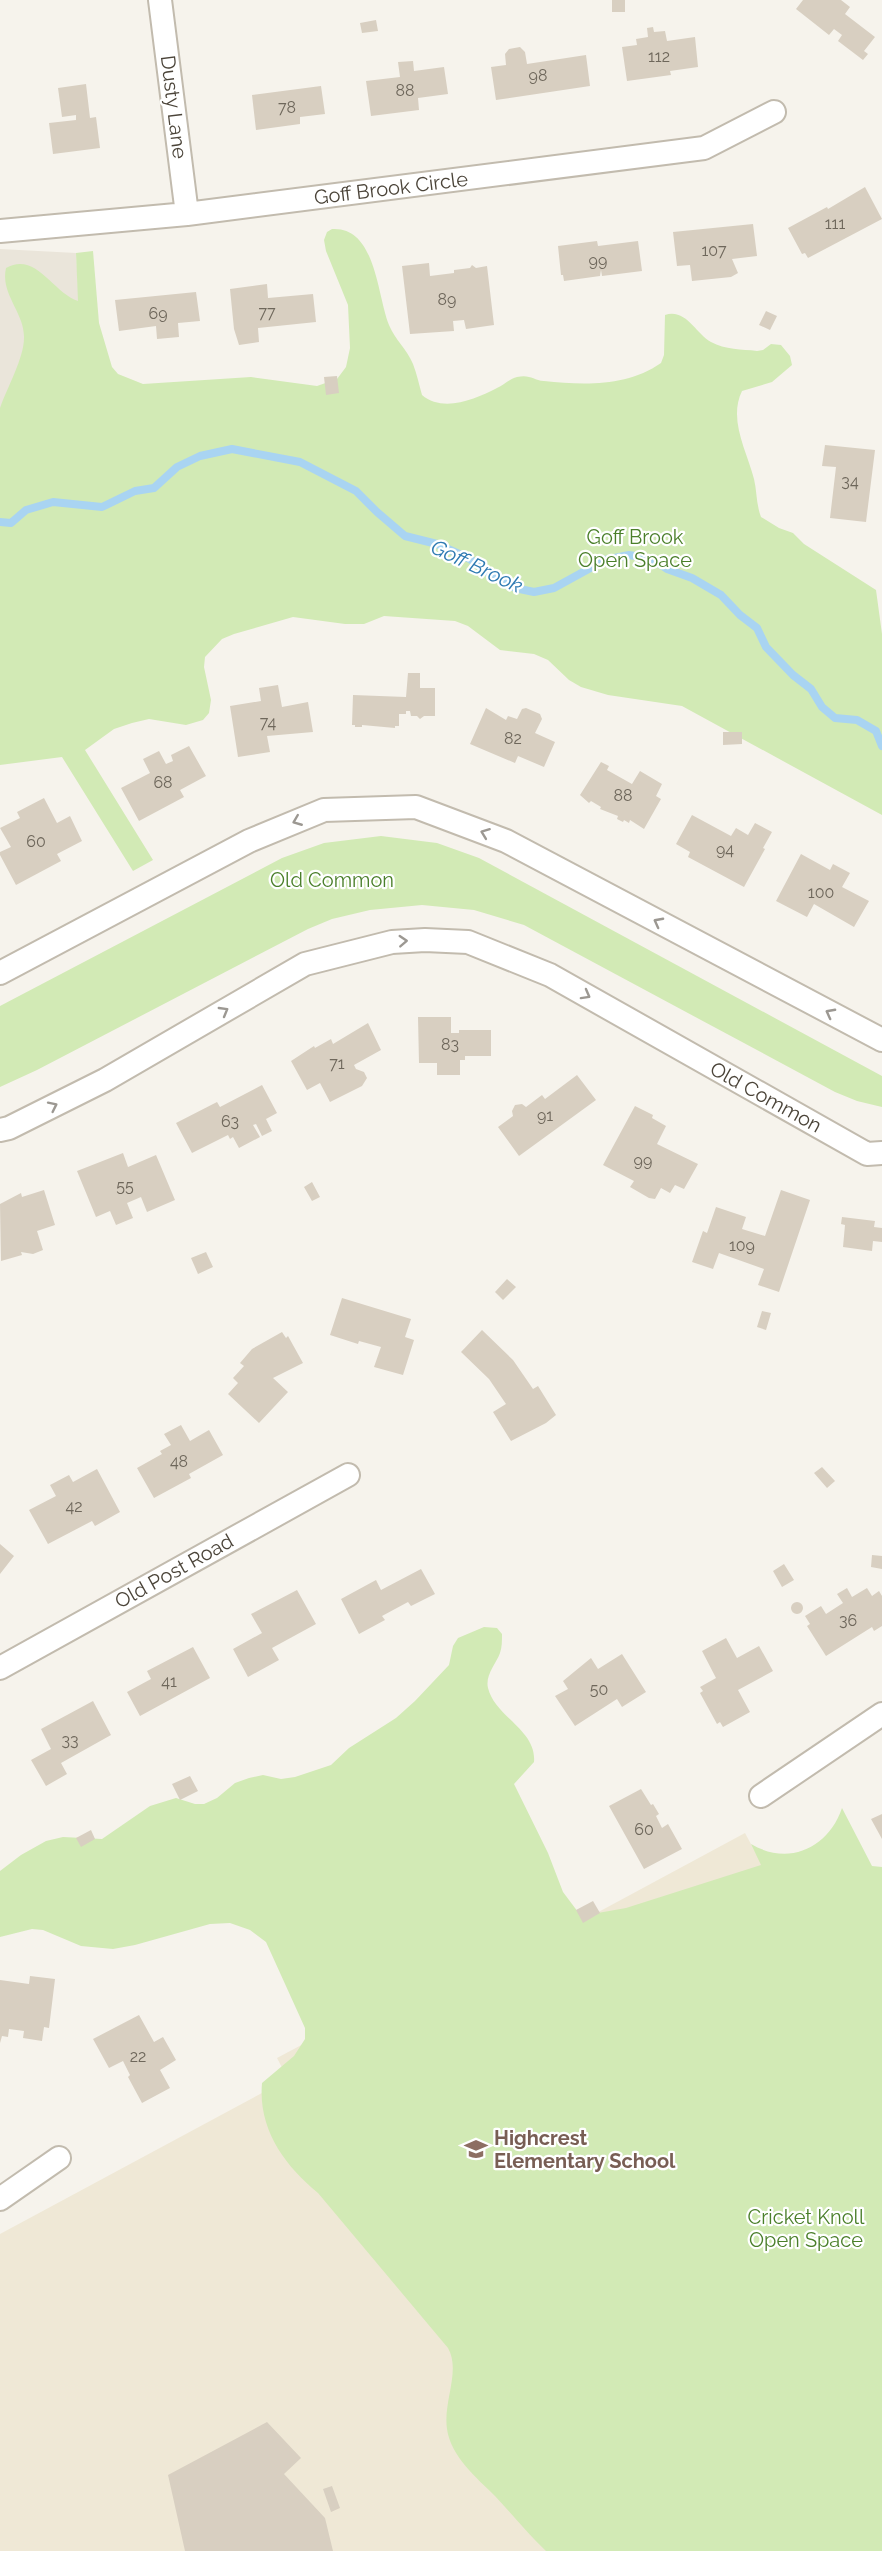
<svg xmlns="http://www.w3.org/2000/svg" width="882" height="2551" viewBox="0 0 882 2551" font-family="Raleway,sans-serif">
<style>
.residential{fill:#eae5da}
.education{fill:#efe8d6}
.green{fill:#d2eab5}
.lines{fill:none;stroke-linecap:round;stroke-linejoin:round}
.stream{stroke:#a9d4f2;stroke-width:8}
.building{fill:#d8cfc1}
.street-casing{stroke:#c2bbae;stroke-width:26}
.street{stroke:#fff;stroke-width:22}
.oneway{stroke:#9c9892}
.labels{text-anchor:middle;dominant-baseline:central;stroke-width:4.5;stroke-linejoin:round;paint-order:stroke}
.number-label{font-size:16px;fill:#6e675b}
.street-label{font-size:20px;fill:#4b4439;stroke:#fff}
.park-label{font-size:20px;fill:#4a7f2a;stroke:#fff}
.education-label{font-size:20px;font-weight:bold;fill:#785e54;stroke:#fff;text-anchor:start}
.water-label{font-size:21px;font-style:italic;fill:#2e7ab2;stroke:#fff}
</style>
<rect width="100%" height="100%" fill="#f6f3ec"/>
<path class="residential" d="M 0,249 L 76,253 L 88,464 L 0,487 Z"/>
<path class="education" d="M 745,1833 L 882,2087 L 882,2551 L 0,2551 L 0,2234 L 288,2079 L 277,2058 L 414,1985 L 426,2005 Z"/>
<path class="green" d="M 332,229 C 376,226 377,295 389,325 C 395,340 407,349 413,364 C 417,374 419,385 422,395 C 443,413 476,399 497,388 C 504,385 509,379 517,377 C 530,374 533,380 544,381 C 583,385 627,387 661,363 L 664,355 L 665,315 C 686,308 696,334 711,342 C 725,350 742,349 757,351 L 763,350 L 771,344 L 781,345 L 790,356 L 792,365 L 772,382 L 742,391 C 728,420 747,451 754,479 C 757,491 756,504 761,517 L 779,528 L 793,533 L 804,544 L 876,590 L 882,634 L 882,815 L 682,706 L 608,695 L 581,687 L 569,680 L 548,660 L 534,654 L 500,650 L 468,626 L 455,621 L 384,616 L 364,624 L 345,624 L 293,617 L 234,634 L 222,639 L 205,657 L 204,667 L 211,700 L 209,713 L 203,720 L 186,725 L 149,719 L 132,723 L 114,729 L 85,750 L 153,860 L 133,871 L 62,757 L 0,765 L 0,408 C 7,388 24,358 24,338 C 25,313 0,294 6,268 C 36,251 53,293 78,301 L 76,253 L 93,251 L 99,323 L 112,367 L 118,374 L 143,384 L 251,377 L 317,386 L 337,379 L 346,367 L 350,348 L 348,305 L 326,251 L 324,240 L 327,232 Z
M 381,836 L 437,843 L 479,858 L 882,1076 L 882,1107 L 857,1101 L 835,1092 L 524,925 L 474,910 L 422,905 L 370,910 L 332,919 L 308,929 L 37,1070 L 0,1087 L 0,1006 L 282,858 L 324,843 Z
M 484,1627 L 497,1628 L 502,1634 C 502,1641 502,1647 500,1653 C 496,1664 485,1675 488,1688 C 495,1717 537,1730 534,1762 L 514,1784 L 516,1788 L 548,1853 L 563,1892 L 581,1916 L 626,1908 L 761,1865 L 751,1844 C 788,1866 828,1849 842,1808 L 872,1866 L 882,1867 L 882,2551 L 546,2551 C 528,2534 512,2514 495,2496 C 477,2478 451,2457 447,2429 C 443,2401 461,2371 448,2348 L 318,2193 C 284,2165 258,2129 262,2083 L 294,2056 L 305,2039 L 305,2028 L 266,1942 L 250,1930 L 230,1923 L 210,1924 L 135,1945 L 113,1949 L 81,1946 L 43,1930 L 32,1929 L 0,1937 L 0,1871 L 21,1855 L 46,1841 L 63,1837 L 102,1839 L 150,1806 L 176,1798 L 195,1804 L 204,1804 L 217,1798 L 235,1783 L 249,1778 L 263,1775 L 281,1779 L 295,1777 L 331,1765 L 349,1748 L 396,1718 L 415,1701 L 449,1665 L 453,1646 L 458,1638 Z"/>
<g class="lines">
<path class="stream" d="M 0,522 L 11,523 L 26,510 L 53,502 L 102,507 L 135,491 L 154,488 L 177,467 L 200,456 L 232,449 L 300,462 L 356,491 L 377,512 L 405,536 L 437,544 L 470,559 L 495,578 L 515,588 L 534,592 L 554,588 L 605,560 L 629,555 L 652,559 L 667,569 L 692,578 L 721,595 L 740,615 L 757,628 L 766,647 L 793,675 L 811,689 L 822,707 L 835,718 L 857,720 L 876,731 L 882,746"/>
</g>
<path class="building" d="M 612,0 L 625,0 L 625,12 L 612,12 Z
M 803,0 L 841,0 L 850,7 L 845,14 L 875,37 L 864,51 L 868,54 L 863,60 L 838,41 L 842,35 L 834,29 L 829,35 L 796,9 Z
M 376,20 L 378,31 L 362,33 L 360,23 Z
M 653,27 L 654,32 L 665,31 L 667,41 L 695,37 L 698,67 L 670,71 L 671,75 L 627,81 L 622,47 L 637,45 L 636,39 L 648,37 L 647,28 Z
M 520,47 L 525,52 L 527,64 L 586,55 L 590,86 L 496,100 L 491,67 L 506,65 L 505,54 L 509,49 Z
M 413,61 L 414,71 L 444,67 L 448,94 L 418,98 L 419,110 L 371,116 L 366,81 L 400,77 L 398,62 Z
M 86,84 L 90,118 L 96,117 L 100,148 L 53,154 L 49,123 L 76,120 L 76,115 L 62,117 L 58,88 Z
M 321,86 L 325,114 L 300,117 L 300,124 L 256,130 L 252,95 Z
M 865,187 L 882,219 L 808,258 L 805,253 L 802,254 L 788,228 L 827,207 L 828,209 Z
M 753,224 L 757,256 L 732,259 L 738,273 L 731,277 L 692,281 L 690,265 L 677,266 L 673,232 Z
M 597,241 L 598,246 L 638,241 L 642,271 L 602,276 L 601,270 L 600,276 L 564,281 L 563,275 L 561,275 L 558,246 Z
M 429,263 L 430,276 L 454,273 L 454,270 L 470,268 L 472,265 L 476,268 L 487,266 L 494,325 L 466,329 L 464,320 L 453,321 L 454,331 L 410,334 L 402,266 Z
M 267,284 L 268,298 L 313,294 L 316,322 L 258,328 L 259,342 L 239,345 L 234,329 L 230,289 Z
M 196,292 L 200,321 L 178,323 L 179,337 L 157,339 L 156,326 L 119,331 L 115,300 Z
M 766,311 L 777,316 L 770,330 L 759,325 Z
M 337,376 L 339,393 L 326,395 L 324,377 Z
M 825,445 L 875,450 L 866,522 L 830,518 L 836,467 L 822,466 Z
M 408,673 L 420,673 L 420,688 L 435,688 L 435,716 L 424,716 L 420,719 L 417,716 L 411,716 L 410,711 L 406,711 L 406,714 L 399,714 L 399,726 L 395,726 L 395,728 L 362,725 L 362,727 L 355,727 L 355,725 L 352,725 L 353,695 L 406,697 Z
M 278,685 L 282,707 L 308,702 L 313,732 L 267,736 L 270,752 L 238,757 L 230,706 L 261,701 L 259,688 Z
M 486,708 L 506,720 L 508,716 L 517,719 L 522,709 L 526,708 L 540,714 L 542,719 L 535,733 L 555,742 L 544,767 L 518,756 L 515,763 L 470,744 Z
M 723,732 L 742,732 L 742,744 L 723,745 Z
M 189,746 L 206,776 L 180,790 L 184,797 L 139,821 L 121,788 L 150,773 L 143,759 L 159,751 L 166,764 L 173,761 L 171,755 Z
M 601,762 L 609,766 L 607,770 L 632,784 L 640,771 L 662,784 L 656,796 L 661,799 L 644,829 L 630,820 L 629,823 L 624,820 L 623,822 L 617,819 L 618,816 L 600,809 L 601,807 L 591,801 L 589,803 L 580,795 Z
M 44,798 L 57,823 L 70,816 L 82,841 L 57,854 L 61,861 L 16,885 L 0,855 L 0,852 L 11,847 L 0,828 L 20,818 L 17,812 Z
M 692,815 L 731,836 L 736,828 L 748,835 L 755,823 L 772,832 L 763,848 L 765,849 L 744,887 L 688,857 L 690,852 L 676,844 Z
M 801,854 L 830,870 L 833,864 L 850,873 L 842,887 L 869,901 L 854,927 L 814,904 L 807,917 L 776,901 Z
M 418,1017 L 451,1017 L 451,1033 L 459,1033 L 459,1030 L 491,1030 L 491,1056 L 465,1056 L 465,1060 L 460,1060 L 460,1075 L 437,1075 L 437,1063 L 419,1063 Z
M 368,1023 L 381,1050 L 354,1065 L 356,1069 L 364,1072 L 367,1078 L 362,1086 L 330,1102 L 320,1083 L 307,1090 L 291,1061 L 314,1046 L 315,1048 L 331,1039 L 333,1044 Z
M 577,1075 L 596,1100 L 519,1156 L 498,1127 L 513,1116 L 512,1111 L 515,1105 L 522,1104 L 526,1107 L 542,1095 L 545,1099 Z
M 262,1085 L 277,1113 L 266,1119 L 272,1131 L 262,1136 L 256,1124 L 253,1125 L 260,1137 L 239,1148 L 233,1137 L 230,1139 L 228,1135 L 192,1153 L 176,1123 L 217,1102 L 220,1107 Z
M 635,1106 L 653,1115 L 652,1118 L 666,1126 L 657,1144 L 698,1164 L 684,1189 L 675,1185 L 670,1193 L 661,1188 L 655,1199 L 649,1198 L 630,1187 L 634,1181 L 603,1165 Z
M 123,1153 L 128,1167 L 156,1155 L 175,1200 L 147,1212 L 141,1197 L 127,1203 L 133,1218 L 116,1225 L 110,1211 L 96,1217 L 77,1171 Z
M 312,1182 L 320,1197 L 312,1201 L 304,1187 Z
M 44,1190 L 55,1225 L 37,1231 L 43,1250 L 33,1254 L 21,1252 L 22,1255 L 1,1261 L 0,1204 L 21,1193 L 22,1197 Z
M 781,1190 L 810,1200 L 779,1292 L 758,1285 L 764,1269 L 719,1253 L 713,1269 L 692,1262 L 703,1231 L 707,1233 L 716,1207 L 746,1217 L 742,1229 L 765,1236 Z
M 842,1217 L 875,1221 L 874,1227 L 882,1228 L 882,1242 L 873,1241 L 872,1251 L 843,1247 L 845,1225 L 841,1224 Z
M 206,1252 L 213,1267 L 198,1274 L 191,1258 Z
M 507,1279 L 516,1287 L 503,1300 L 495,1292 Z
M 342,1298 L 411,1319 L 405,1337 L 414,1340 L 403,1375 L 374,1367 L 381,1347 L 359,1341 L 358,1344 L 330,1335 Z
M 762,1311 L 771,1313 L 766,1330 L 757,1327 Z
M 482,1330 L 513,1360 L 533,1389 L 538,1386 L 556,1415 L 546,1423 L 511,1441 L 493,1412 L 506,1404 L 489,1379 L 461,1352 Z
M 282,1332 L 286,1338 L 288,1336 L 303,1363 L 273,1378 L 288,1392 L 259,1423 L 228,1394 L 238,1383 L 233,1378 L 244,1366 L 240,1363 L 252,1349 Z
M 181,1425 L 190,1441 L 209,1430 L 223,1455 L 189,1474 L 191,1478 L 154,1498 L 137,1468 L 162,1454 L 160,1451 L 171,1445 L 164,1434 Z
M 822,1467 L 835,1481 L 827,1488 L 814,1473 Z
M 97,1469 L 120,1512 L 95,1526 L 92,1521 L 48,1544 L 29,1510 L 56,1496 L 50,1485 L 69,1475 L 73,1482 Z
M 0,1544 L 14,1556 L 0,1574 Z
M 872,1555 L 882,1556 L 882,1569 L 871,1567 Z
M 784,1564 L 794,1580 L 782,1587 L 773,1571 Z
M 421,1569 L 435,1594 L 411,1606 L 408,1602 L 382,1616 L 385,1620 L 359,1634 L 341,1599 L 376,1580 L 381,1590 Z
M 847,1588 L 852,1597 L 867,1588 L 872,1596 L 879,1591 L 882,1596 L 882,1626 L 874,1631 L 872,1627 L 826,1656 L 807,1626 L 810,1624 L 805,1616 L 821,1606 L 826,1614 L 843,1603 L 837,1594 Z
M 297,1590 L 316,1624 L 272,1648 L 279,1660 L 248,1677 L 233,1649 L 262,1633 L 251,1614 Z
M791 1608a6 6 0 1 1 12 0a6 6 0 1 1-12 0Z
M 726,1638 L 737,1658 L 759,1646 L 773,1671 L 738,1690 L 750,1712 L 723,1727 L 720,1722 L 717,1724 L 700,1693 L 703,1691 L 700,1687 L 716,1678 L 702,1651 Z
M 193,1647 L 210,1678 L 140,1716 L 127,1692 L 151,1679 L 147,1671 Z
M 622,1654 L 646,1692 L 622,1707 L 617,1699 L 575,1726 L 555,1696 L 568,1689 L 563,1681 L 591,1658 L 598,1669 Z
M 93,1701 L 111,1735 L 61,1763 L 67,1774 L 46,1786 L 31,1760 L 51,1749 L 41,1729 Z
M 190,1776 L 198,1791 L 180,1800 L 172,1784 Z
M 641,1789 L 651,1805 L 653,1804 L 659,1814 L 656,1816 L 662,1828 L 668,1824 L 682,1849 L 644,1869 L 609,1806 Z
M 882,1814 L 882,1839 L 871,1819 Z
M 91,1830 L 95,1839 L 81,1847 L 76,1838 Z
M 593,1901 L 600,1913 L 583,1923 L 576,1910 Z
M 30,1976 L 55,1979 L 49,2028 L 44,2027 L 42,2041 L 23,2038 L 24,2031 L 9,2029 L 8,2037 L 2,2036 L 0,2043 L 0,1980 L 29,1984 Z
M 139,2015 L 154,2042 L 163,2037 L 176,2060 L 160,2070 L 170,2088 L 142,2103 L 128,2077 L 130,2075 L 123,2061 L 109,2068 L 93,2039 Z
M 267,2422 L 301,2458 L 284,2474 L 325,2518 L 333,2551 L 185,2551 L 168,2475 Z
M 332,2486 L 340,2508 L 331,2512 L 323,2489 Z"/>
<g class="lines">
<g class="street-casing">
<path id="street" d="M 160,0 L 187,214
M 0,231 L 187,214 L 704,148 L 774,112
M 0,973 L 249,841 L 324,810 L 416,807 L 506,841 L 882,1040
M 0,1130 L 9,1128 L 105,1080 L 305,964 L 392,942 L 425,940 L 468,942 L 550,975 L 867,1154 L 882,1153
M 0,1668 L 348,1475
M 761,1796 L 882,1714
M 0,2199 L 59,2158"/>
</g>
<use href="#street" class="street"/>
</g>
<defs><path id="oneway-chevron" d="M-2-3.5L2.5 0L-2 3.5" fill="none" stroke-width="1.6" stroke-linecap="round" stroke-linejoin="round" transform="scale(1.5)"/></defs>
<g class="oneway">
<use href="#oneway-chevron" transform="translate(297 821) rotate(158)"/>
<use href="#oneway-chevron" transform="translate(485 833) rotate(-159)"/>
<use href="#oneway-chevron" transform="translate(658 922) rotate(-152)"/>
<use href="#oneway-chevron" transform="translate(403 941) rotate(-3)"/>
<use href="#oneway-chevron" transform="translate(586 995) rotate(29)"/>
<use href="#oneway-chevron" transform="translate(224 1011) rotate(-30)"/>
<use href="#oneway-chevron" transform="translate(830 1013) rotate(-152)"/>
<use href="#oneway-chevron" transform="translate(53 1106) rotate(-26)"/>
</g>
<defs>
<g id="school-bare" transform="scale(1.8)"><path d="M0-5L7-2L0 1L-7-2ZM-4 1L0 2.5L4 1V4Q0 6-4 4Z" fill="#8d6e63" stroke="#fff" stroke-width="2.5" paint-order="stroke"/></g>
</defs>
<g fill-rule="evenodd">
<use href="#school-bare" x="476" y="2149"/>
</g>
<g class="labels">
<g class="number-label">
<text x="659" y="56">112</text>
<text x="538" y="75">98</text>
<text x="405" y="90">88</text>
<text x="287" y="107">78</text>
<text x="835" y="223">111</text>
<text x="714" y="250">107</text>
<text x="598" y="260">99</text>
<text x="447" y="299">89</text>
<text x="267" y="312">77</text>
<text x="158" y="313">69</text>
<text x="850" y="481">34</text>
<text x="268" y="722">74</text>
<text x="513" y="738">82</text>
<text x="163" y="782">68</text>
<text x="623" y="795">88</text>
<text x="36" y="841">60</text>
<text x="725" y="849">94</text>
<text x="821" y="892">100</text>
<text x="450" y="1044">83</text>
<text x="337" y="1063">71</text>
<text x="545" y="1115">91</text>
<text x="230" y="1121">63</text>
<text x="643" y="1160">99</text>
<text x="125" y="1186">55</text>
<text x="742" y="1245">109</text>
<text x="179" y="1461">48</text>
<text x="74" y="1506">42</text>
<text x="848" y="1620">36</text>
<text x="169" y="1681">41</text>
<text x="599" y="1689">50</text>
<text x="70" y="1740">33</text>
<text x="644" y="1829">60</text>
<text x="138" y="2056">22</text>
</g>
<g class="street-label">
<text transform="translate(174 107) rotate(83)">Dusty Lane</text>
<text transform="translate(391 188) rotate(-7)">Goff Brook Circle</text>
<text transform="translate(766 1097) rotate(29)">Old Common</text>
<text transform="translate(174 1571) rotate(-29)">Old Post Road</text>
</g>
<g class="park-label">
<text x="635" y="537">Goff Brook<tspan x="635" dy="23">Open Space</tspan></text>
<text x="332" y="880">Old Common</text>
<text x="806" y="2217">Cricket Knoll<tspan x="806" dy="23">Open Space</tspan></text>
</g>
<g class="education-label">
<text x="494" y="2138">Highcrest<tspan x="494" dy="23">Elementary School</tspan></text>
</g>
<g class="water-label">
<text transform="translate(477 566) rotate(25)">Goff Brook</text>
</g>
</g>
</svg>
